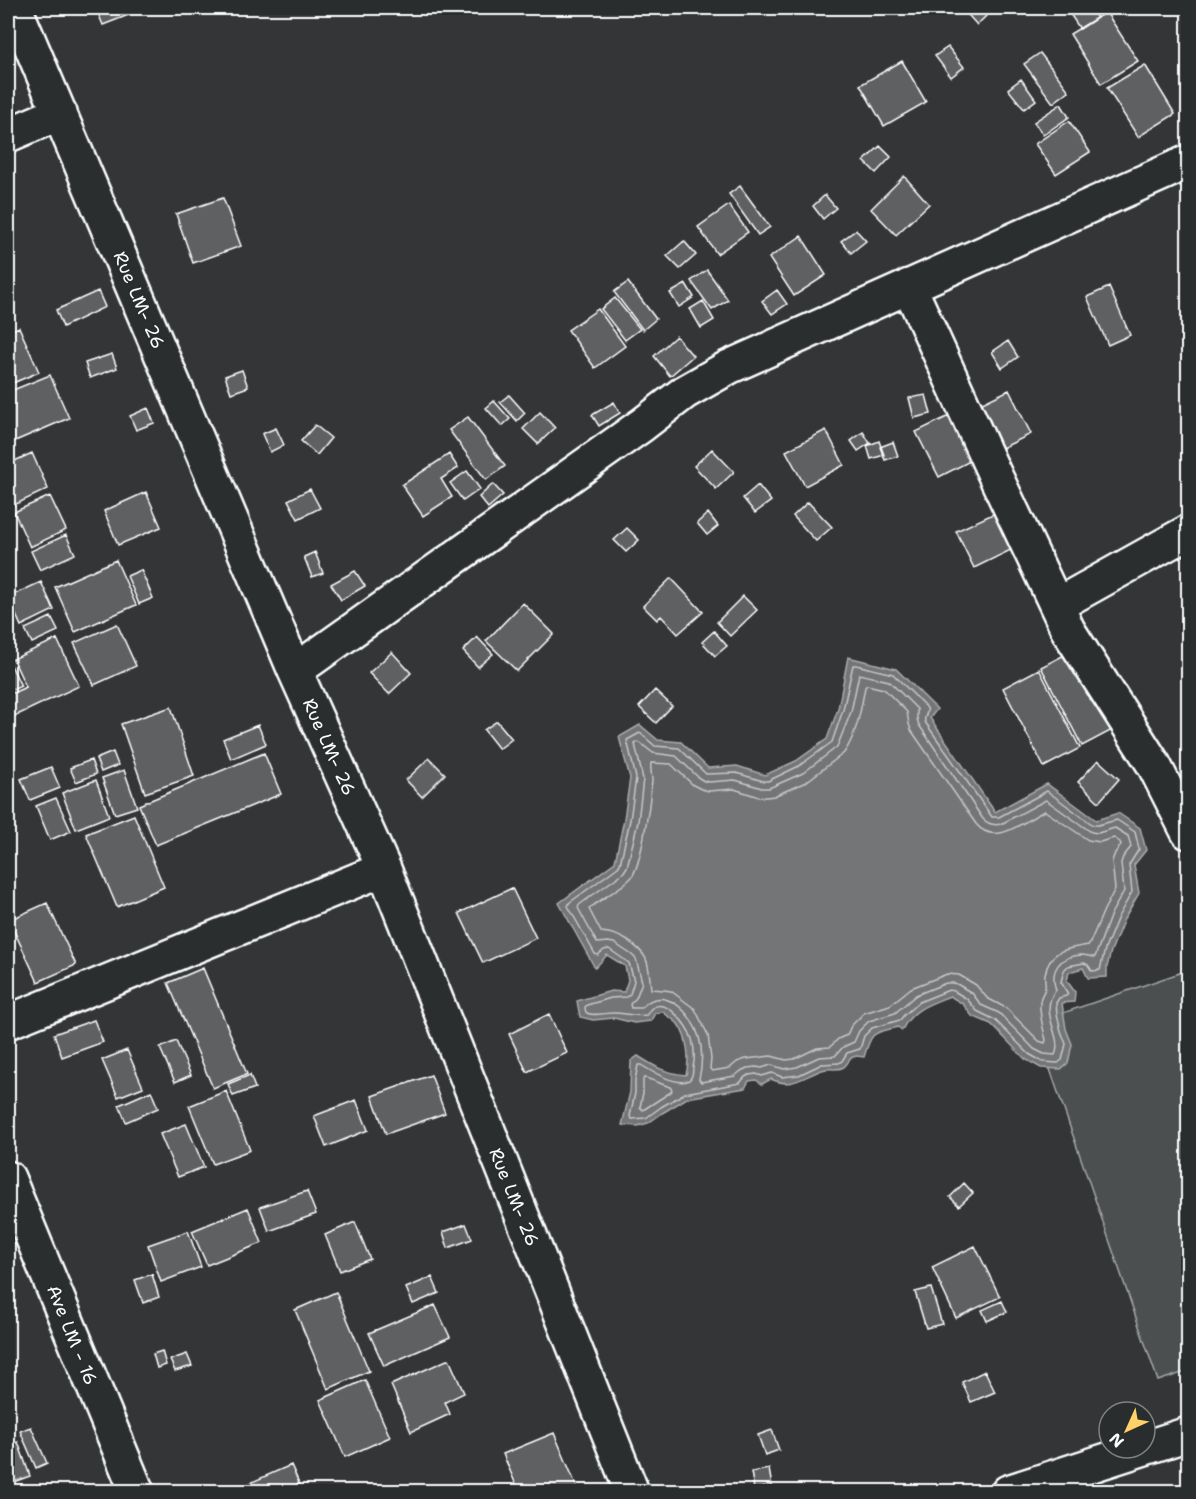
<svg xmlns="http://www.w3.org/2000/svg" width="1196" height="1499" viewBox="0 0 1196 1499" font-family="'Shantell Sans',sans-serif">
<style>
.green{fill:#4c4f50;stroke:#a6a7a8;stroke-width:1.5}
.water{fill:#737576;stroke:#abacad;stroke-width:1.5}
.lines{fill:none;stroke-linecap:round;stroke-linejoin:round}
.shore{stroke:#c7c8c8;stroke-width:1.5}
.building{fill:#5f6162;stroke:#fff;stroke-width:1.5}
.street-casing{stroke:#fff;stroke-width:38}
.street{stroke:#2a2d2e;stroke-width:33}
.labels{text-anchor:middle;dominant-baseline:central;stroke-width:5;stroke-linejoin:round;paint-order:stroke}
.street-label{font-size:18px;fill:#fff;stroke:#2a2d2e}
</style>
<rect width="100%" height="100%" fill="#333536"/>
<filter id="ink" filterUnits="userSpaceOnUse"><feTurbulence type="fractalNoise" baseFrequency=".0167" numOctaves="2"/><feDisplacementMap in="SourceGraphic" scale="12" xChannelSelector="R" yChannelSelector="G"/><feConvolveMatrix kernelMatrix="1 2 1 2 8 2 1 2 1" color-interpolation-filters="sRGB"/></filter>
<g filter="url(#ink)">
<path class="green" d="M 1188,970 L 1188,1371 L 1158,1381 L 1034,1023 Z"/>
<path class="water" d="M 848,657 L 896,669 L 937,709 L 930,718 L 995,812 L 1047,784 L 1096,820 L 1118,813 L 1140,828 L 1146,850 L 1134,865 L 1139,893 L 1124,919 L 1111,951 L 1107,967 L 1107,977 L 1088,978 L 1083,968 L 1069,972 L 1067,981 L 1075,992 L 1074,1002 L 1062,1003 L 1066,1029 L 1072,1044 L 1068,1063 L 1061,1069 L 1041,1068 L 1025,1059 L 991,1024 L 972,1016 L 963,1004 L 950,996 C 930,1004 912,1009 902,1030 L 898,1027 C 872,1034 872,1031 864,1057 L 856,1056 L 850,1058 C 843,1075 834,1066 822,1070 C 802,1077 793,1089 771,1079 L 762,1084 L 756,1080 L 749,1081 L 745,1088 L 687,1098 L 664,1112 L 648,1123 L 638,1126 L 622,1125 L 630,1092 L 631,1061 L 638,1056 C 655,1067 665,1073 686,1075 C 690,1059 688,1038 678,1024 C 674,1019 667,1016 663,1012 L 655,1013 L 651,1021 L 634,1023 L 614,1018 L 593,1020 L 580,1017 L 577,1001 L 611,991 L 624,992 L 628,980 L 625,966 L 607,955 L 595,968 L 559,903 L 615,862 L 624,819 L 630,778 L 619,737 L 640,725 L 658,740 L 681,742 L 708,768 L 737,766 L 765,775 L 796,761 L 827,739 L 838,709 Z"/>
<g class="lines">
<path class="shore" d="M 853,665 L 856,665 L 893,674 L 927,708 C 929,713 923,716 925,722 L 992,817 L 999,817 L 1047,791 L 1093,825 L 1098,825 L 1117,820 L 1135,832 L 1139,849 L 1129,865 L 1132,892 L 1118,917 L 1105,949 L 1100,970 L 1092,971 L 1088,965 L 1084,963 L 1068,966 L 1064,970 L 1061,982 L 1068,994 L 1066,996 L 1059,998 L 1056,1003 L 1057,1014 L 1061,1031 L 1066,1044 L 1062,1060 L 1058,1063 L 1043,1062 L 1029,1054 L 995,1020 L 977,1011 L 967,999 L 954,991 L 949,990 L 919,1002 L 904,1015 L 900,1020 L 872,1028 L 864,1036 L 860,1049 L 847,1053 L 842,1061 L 839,1063 L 822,1064 L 799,1075 L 782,1077 L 772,1073 L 762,1076 L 756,1074 L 749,1075 L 745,1077 L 740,1083 L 685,1093 L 661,1107 L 646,1118 L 632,1119 L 630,1116 L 635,1093 L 635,1080 L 638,1065 L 641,1065 C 650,1071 678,1087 689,1080 C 693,1077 693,1071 693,1067 C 695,1059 694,1047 692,1039 C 688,1027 668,997 652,1008 C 651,1008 647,1014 647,1015 C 633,1017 624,1012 611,1013 C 605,1013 590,1017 586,1012 C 585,1010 585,1008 585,1007 L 587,1005 L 611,998 L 626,997 L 630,994 L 634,981 L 629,963 L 609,949 L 604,950 L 598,955 L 595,954 L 568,906 L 569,903 L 618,867 L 620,864 L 630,820 L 636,778 L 627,740 L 640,733 L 655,746 L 679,748 L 706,774 L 736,773 L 763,781 L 768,781 L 799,766 L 832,742 L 843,710 Z
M 859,674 L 889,681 L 917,709 L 917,719 L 919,725 L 983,819 C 988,824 993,826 1001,824 L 1046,800 L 1091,832 L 1098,833 L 1115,828 L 1128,836 L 1131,847 L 1123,857 L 1121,863 L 1124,891 L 1111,914 L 1095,957 C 1091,957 1086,955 1081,955 C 1060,956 1049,970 1056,990 C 1037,1012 1064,1036 1055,1055 L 1044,1054 L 1034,1049 L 999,1013 L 981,1005 L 972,993 L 957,984 L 952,983 L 946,983 L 916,995 L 895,1013 L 869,1021 L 859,1031 L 854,1042 L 843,1047 L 835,1056 L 819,1057 L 797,1067 L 784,1069 L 771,1065 L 762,1068 L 756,1067 L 747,1068 L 741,1071 L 735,1076 L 701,1082 L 699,1079 C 702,1066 703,1051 699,1037 C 692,1013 664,983 641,1008 L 631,1008 L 630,1004 L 636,998 L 642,982 L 636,959 L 632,955 L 614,943 L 608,942 L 597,943 L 578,908 L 579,905 L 623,873 L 627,867 L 638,822 L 643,779 L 635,744 L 639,742 L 653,753 L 676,756 L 699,778 L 704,781 L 709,782 L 735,780 L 762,788 L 769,788 L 803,773 L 837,747 L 851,712 Z
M 867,685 L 884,689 L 907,712 L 909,724 L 911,730 L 976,824 C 996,848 1024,820 1045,811 L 1088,840 L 1100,842 L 1114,838 L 1120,842 L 1121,845 L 1115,853 L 1112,861 L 1115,889 L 1104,910 L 1089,945 C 1067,949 1051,948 1045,974 C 1044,979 1046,984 1045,988 C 1044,993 1040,996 1040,1002 C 1039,1014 1043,1028 1046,1040 L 1045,1043 L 1039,1041 L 1006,1008 L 987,998 L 976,985 L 959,975 L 947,974 L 911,988 L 890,1005 L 864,1013 L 851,1026 L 847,1035 L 838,1039 L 830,1047 L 817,1048 L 794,1059 L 786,1060 L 771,1056 L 746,1059 L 737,1062 L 730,1068 L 712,1071 L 710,1069 L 711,1059 L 708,1035 L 695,1009 L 671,991 L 664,990 L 651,989 C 648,965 651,956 628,941 C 618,935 612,933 601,932 L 589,909 C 602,898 619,890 631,878 C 642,865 650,800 652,781 C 652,775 650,769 651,763 L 671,764 L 693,785 L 701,789 L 709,791 L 734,789 L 759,797 L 767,797 L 774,796 L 806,782 L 844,753 C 857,734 861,709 865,687 Z
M 644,1078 C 649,1078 663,1085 670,1087 L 672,1090 L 671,1092 L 643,1110 L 640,1107 L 643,1093 L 643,1080 Z"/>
</g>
<path class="building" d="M 113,8 L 128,8 L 131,14 L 103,25 L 98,13 Z
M 962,8 L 986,8 L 990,12 L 977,25 Z
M 1080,8 L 1090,8 L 1097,18 L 1080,29 L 1070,14 Z
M 1106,12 L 1138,61 L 1101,84 L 1070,34 Z
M 948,47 L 964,67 L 951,77 L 935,56 Z
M 1040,53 L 1069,91 L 1053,103 L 1024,64 Z
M 902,61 L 926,102 L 884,126 L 860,85 Z
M 1145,65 L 1175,114 L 1138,137 L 1107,88 Z
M 1021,79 L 1036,100 L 1024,109 L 1008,89 Z
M 1061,104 L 1069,117 L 1043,135 L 1034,122 Z
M 1069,121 L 1090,152 L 1056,174 L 1035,144 Z
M 880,146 L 891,157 L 876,173 L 864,161 Z
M 904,176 L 929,204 L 896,235 L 871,209 Z
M 740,186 L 770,227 L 758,235 L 729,194 Z
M 825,195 L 836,208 L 823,219 L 813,206 Z
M 223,198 L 241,246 L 193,263 L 176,214 Z
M 729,205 L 748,232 L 717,254 L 698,227 Z
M 856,230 L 866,241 L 851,253 L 841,241 Z
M 801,236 L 826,275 L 794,296 L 769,258 Z
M 684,241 L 696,255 L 680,269 L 667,256 Z
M 707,270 L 728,300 L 712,310 L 691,281 Z
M 628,282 L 656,319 L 643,330 L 614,292 Z
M 686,284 L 694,297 L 679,307 L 670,293 Z
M 1109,287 L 1130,335 L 1108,345 L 1087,297 Z
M 777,290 L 787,304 L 772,314 L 762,301 Z
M 98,291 L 105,307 L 63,327 L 56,310 Z
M 615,298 L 640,329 L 625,340 L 601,309 Z
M 703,301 L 714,320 L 701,328 L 690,309 Z
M 598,309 L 625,346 L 595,368 L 568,330 Z
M 19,327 L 39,372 L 8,385 L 8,332 Z
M 676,336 L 693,356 L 670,376 L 654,356 Z
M 1008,341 L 1018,357 L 1002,368 L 992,352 Z
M 112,354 L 117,368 L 90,378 L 85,363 Z
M 242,370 L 248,387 L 231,393 L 225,376 Z
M 50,375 L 69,418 L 8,444 L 8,392 Z
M 1009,390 L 1031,434 L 996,451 L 974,407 Z
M 509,395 L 525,413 L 517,421 L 500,402 Z
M 926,395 L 931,414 L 914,418 L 909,398 Z
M 494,401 L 510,419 L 502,426 L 486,408 Z
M 614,402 L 620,413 L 599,426 L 592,415 Z
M 148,408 L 154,423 L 136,430 L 130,416 Z
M 540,412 L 555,428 L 538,444 L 523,429 Z
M 951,415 L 974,459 L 939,477 L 916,432 Z
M 468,417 L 505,466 L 486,480 L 449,430 Z
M 315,425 L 331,438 L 317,455 L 301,441 Z
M 276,428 L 284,445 L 270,452 L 262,434 Z
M 826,430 L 844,465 L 805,486 L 786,451 Z
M 863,432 L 870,443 L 858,451 L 851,441 Z
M 879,441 L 884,455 L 871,459 L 867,446 Z
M 893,442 L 898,456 L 885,460 L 880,447 Z
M 712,449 L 734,472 L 716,489 L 694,466 Z
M 32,453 L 48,489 L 12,506 L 8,495 L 8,464 Z
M 449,454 L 458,468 L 441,479 L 452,497 L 423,516 L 402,485 Z
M 467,471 L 480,489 L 463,501 L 450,483 Z
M 493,484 L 503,495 L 488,508 L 479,497 Z
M 758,485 L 771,501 L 755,513 L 743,498 Z
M 310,489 L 320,508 L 298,519 L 288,500 Z
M 146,492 L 161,527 L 118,545 L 104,511 Z
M 50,496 L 66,530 L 30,547 L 14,512 Z
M 808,502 L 832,527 L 816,541 L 793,516 Z
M 1006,508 L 1023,544 L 974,568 L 956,531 Z
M 708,513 L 718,526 L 707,535 L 697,523 Z
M 627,528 L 639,540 L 626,552 L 614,540 Z
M 66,535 L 75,554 L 40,570 L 31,551 Z
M 315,552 L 323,573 L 312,577 L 304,557 Z
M 116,560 L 136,605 L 75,632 L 55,587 Z
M 141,570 L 153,598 L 139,604 L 127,576 Z
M 355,571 L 365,586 L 341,600 L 331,584 Z
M 671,578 L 703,612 L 678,634 L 661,616 L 657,620 L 643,606 Z
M 41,582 L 54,610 L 21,626 L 8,597 Z
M 743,596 L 757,610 L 730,636 L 717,622 Z
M 523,603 L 554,634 L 517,671 L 486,641 Z
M 51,617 L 58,631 L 32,643 L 25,629 Z
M 117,624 L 136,666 L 94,685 L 74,643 Z
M 714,631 L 727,646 L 715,656 L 702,642 Z
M 477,637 L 493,654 L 478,667 L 463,651 Z
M 57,639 L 79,686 L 15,716 L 8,700 L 8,695 L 26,687 L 13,659 Z
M 1078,648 L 1118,727 L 1082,746 L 1041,667 Z
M 392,652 L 411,673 L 389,694 L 369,673 Z
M 8,659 L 21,686 L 8,692 Z
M 1039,669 L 1080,748 L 1044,767 L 1003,688 Z
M 655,690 L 672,706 L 656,723 L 639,707 Z
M 171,707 L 194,776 L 145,793 L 121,724 Z
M 497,721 L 512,739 L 499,749 L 484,730 Z
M 258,725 L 266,744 L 231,759 L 223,739 Z
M 113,752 L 118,765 L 101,772 L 96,759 Z
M 264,753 L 281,794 L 156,845 L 139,805 Z
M 429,758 L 445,774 L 422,797 L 406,780 Z
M 91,760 L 96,774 L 76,782 L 70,768 Z
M 1098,760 L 1119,779 L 1099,802 L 1078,782 Z
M 51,767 L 60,788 L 30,800 L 21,779 Z
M 124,770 L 137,807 L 115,814 L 102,778 Z
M 96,780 L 109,816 L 76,829 L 62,793 Z
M 56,798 L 71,831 L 50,840 L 36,806 Z
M 134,815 L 164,887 L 117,907 L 86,834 Z
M 512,888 L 536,938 L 483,963 L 459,913 Z
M 47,903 L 76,965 L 38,982 L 9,920 Z
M 203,968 L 247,1074 L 213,1088 L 168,983 Z
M 549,1014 L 567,1053 L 527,1072 L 509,1034 Z
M 94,1020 L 103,1042 L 62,1057 L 54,1034 Z
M 176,1041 L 191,1075 L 175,1082 L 160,1048 Z
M 127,1050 L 143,1087 L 118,1097 L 102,1060 Z
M 250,1075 L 255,1088 L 233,1096 L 228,1084 Z
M 431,1075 L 445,1113 L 386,1134 L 372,1096 Z
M 151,1091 L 158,1108 L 126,1122 L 119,1105 Z
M 226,1091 L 250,1150 L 213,1164 L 189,1106 Z
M 356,1100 L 368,1130 L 326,1147 L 314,1116 Z
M 186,1124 L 204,1167 L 178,1177 L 160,1134 Z
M 964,1183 L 973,1193 L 959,1206 L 950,1197 Z
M 307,1191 L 316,1214 L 269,1231 L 260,1207 Z
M 248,1208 L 262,1243 L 207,1265 L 192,1231 Z
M 355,1222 L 370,1259 L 340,1271 L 325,1235 Z
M 466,1224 L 472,1239 L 448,1248 L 443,1232 Z
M 188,1231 L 201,1267 L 161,1282 L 148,1245 Z
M 975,1246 L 1000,1297 L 956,1318 L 932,1267 Z
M 152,1274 L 159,1297 L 143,1303 L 135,1280 Z
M 432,1277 L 439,1293 L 413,1304 L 406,1288 Z
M 931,1288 L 942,1324 L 926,1328 L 915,1292 Z
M 336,1292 L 369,1371 L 328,1389 L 295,1310 Z
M 1002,1301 L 1007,1312 L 987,1321 L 982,1310 Z
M 435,1305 L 450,1337 L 384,1366 L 369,1333 Z
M 162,1351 L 166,1365 L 157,1368 L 153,1354 Z
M 187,1354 L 192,1366 L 175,1371 L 170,1360 Z
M 449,1359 L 464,1393 L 445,1402 L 450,1414 L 411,1432 L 391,1385 Z
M 985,1371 L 995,1392 L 971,1402 L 962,1382 Z
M 365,1380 L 390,1437 L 345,1457 L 320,1400 Z
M 31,1427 L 47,1463 L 36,1468 L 20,1431 Z
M 772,1430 L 779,1450 L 765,1455 L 758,1435 Z
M 554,1433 L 579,1492 L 519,1492 L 503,1454 Z
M 18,1442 L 30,1476 L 8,1484 L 8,1445 Z
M 291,1465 L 303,1492 L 246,1492 L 243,1486 Z
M 769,1469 L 772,1486 L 754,1489 L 751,1472 Z"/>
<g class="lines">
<g class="street-casing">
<path id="street" d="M 15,8 L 295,671 L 384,869 L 632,1492
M 8,135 L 60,113
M 909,286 L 994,473 L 1068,630 L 1154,765 L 1188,832
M 1057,605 L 1188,532
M 295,671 L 642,425 L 685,392 L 729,367 L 1188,162
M 8,1022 L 384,869
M 8,1178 L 137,1492
M 1008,1492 L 1188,1434"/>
</g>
<use href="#street" class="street"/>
</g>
</g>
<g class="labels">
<g class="street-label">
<text transform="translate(139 300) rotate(67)">Rue LM- 26</text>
<text transform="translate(329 747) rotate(66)">Rue LM- 26</text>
<text transform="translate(514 1197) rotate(68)">Rue LM- 26</text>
<text transform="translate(72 1335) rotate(68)">Ave LM - 16</text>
</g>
</g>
<rect width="1196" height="1499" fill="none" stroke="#2a2d2e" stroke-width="30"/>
<rect x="15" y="15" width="1166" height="1469" fill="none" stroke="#fff" stroke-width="2" filter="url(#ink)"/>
<g transform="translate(1127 1430) rotate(225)"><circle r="28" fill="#2a2d2e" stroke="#7f8182" stroke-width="1.5"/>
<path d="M0-4.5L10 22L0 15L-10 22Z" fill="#ffd166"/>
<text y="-9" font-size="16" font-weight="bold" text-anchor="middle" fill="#ffffff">N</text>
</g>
</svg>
